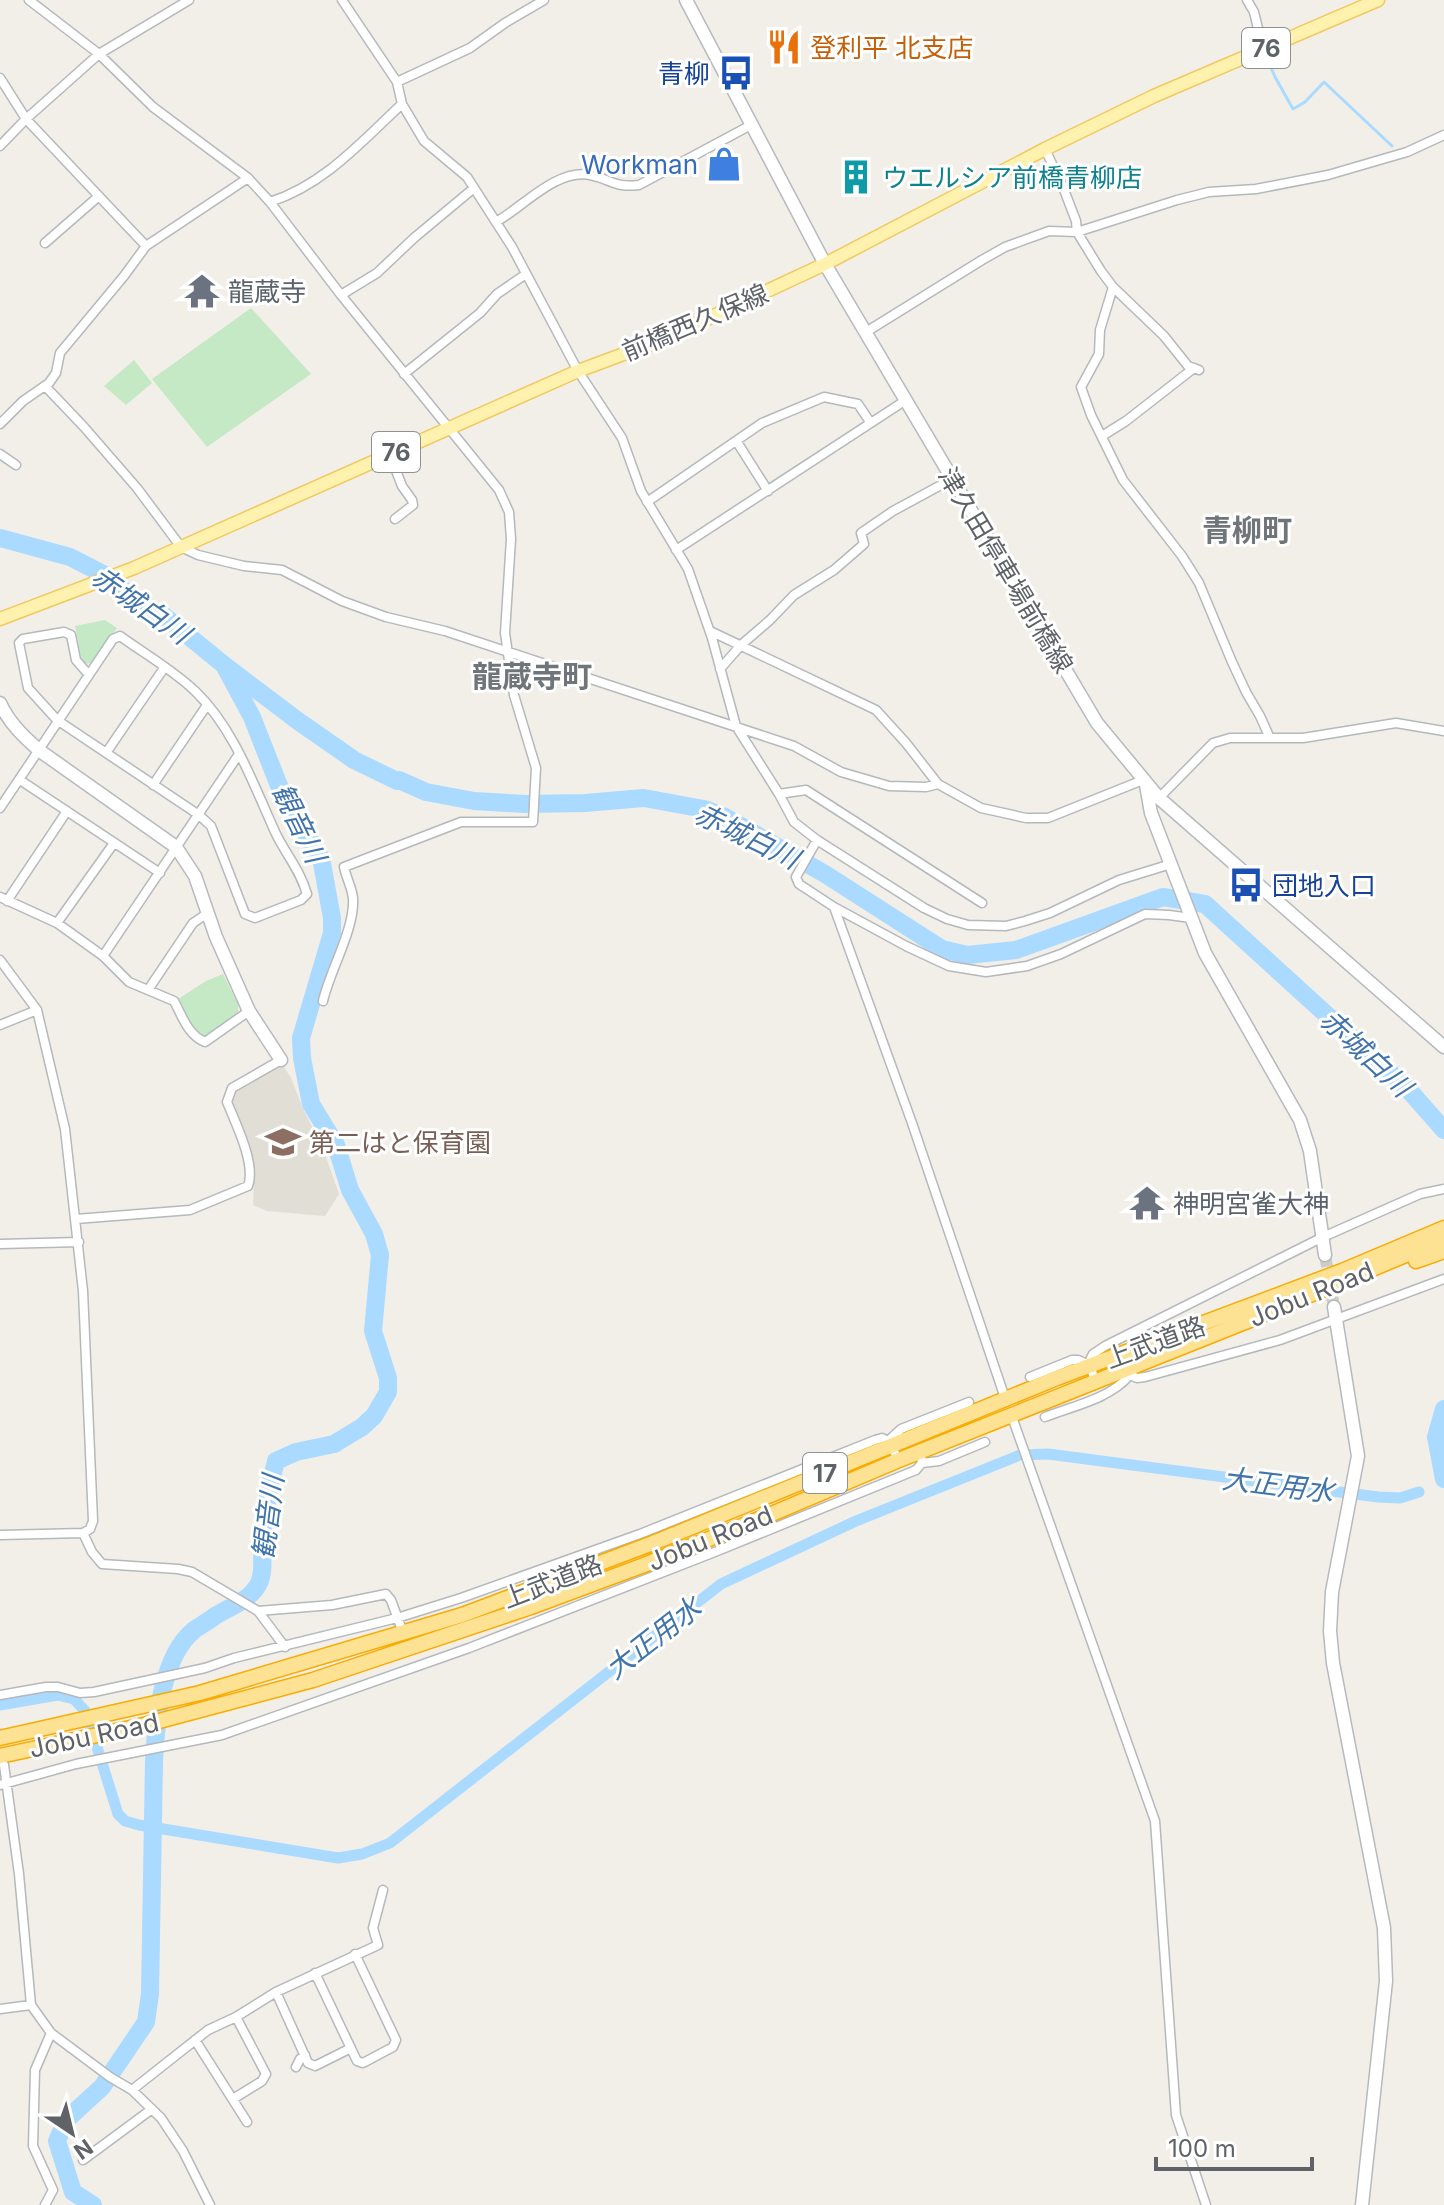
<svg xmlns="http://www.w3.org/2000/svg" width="1444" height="2205" viewBox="0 0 1444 2205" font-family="Inter,'Noto Sans JP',sans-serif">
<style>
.education{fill:#e1ded6}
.green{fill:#c5e8c5}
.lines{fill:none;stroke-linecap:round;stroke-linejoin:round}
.stream{stroke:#aadaff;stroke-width:3}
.canal{stroke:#aadaff;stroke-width:11}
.river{stroke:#aadaff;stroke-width:18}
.secondary-tunnel{stroke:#ccccc8;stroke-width:12;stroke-dasharray:12 6;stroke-linecap:butt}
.street-casing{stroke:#b5b8bc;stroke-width:11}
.secondary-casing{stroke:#b6babf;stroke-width:15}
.primary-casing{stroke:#f2c960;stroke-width:15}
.highway-casing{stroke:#f9ab00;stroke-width:17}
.street{stroke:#fff;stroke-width:8}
.secondary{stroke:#fff;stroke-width:12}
.primary{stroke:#fff2af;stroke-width:12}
.highway{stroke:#fde293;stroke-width:14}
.labels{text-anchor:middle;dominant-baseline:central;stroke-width:6;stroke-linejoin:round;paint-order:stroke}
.shield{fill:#fff;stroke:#8f9295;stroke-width:2}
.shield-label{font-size:24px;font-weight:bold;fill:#5f6368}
.food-label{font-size:26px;fill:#c56008;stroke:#fff;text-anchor:start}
.transit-label{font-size:26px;fill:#164399;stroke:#fff;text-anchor:end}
.shop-label{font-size:26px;fill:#366cbe;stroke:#fff;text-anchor:end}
.culture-label{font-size:26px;fill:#0d838f;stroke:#fff;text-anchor:start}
.worship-label{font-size:26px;fill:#5b616d;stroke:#fff;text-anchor:start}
.street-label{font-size:26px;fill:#5f6368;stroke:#fff}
.education-label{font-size:26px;fill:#785e54;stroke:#fff;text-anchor:start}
.water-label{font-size:28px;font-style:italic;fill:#4174aa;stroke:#fff}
.quarter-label{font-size:30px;font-weight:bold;fill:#70757a;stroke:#fff}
</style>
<rect width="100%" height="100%" fill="#f1efe8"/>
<path class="education" d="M 282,1064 L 291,1078 L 304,1111 L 322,1146 L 339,1194 L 325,1216 L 267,1211 L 253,1205 L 254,1180 L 246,1138 L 231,1101 L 233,1093 Z"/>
<path class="green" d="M 251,308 L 311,374 L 207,447 L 152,379 Z
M 134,360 L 152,383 L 126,405 L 104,386 Z
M 105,620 L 117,628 L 91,663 L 85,664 L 81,657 L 75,626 Z
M 223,974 L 238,1004 L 238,1012 L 206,1036 L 199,1035 L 189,1020 L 178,999 L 206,981 Z"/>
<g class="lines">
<path class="stream" d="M 1264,51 L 1275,77 L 1293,109 L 1305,102 L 1324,82 L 1392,146"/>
<path class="canal" d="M 0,1705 L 58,1695 L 74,1699 L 86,1712 L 118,1814 L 125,1821 L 139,1825 L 338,1858 L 362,1854 L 390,1843 L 721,1584 L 856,1521 L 1020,1455 L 1048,1454 L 1378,1497 L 1400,1498 L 1419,1492"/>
<path class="river" d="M 0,538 L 70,557 L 105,575 L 135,600 L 164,616 L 224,665 L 298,721 L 354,760 L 397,781 L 399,780 L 426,792 L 474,801 L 525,804 L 585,803 L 644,798 L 704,809 L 725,817 L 825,874 L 942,949 L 967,955 L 1016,950 L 1163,897 L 1205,904 L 1407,1088 L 1444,1130
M 1444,1409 L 1436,1437 L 1444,1479
M 93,2205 L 73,2192 L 57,2141 L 66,2120 L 102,2087 L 146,2022 L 150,1994 L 154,1762 C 156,1722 161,1657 194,1630 C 201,1625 209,1621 215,1616 C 230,1607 251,1600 259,1583 C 265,1570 261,1554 262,1540 C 264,1514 269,1487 276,1461 L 296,1452 L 334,1444 L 362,1427 L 374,1416 L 388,1392 L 388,1378 L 373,1331 L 380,1255 L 374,1234 L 350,1190 L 336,1145 L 311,1104 L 302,1058 L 301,1038 L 332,933 L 332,918 L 321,858 L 285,801 L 252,717 L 224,665"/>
<path class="secondary-tunnel" d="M 1325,1255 L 1334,1307"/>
<g class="street-casing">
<path id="street" d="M 29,0 L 99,54 L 153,107 L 248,178 L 270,202 L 341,295 L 499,490 L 509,512 L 511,539 L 505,633 L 514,695 L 536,768 L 533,822 L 461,822 L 344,867 C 346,877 352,888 353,898 C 355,929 330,970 323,1001
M 342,0 L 397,82 L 402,104 L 424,141 L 467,177 L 512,247 L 578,371 L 622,438 L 641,491 L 688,569 L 712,638 L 736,726 L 779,794 L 794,822 L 817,840 L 924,908 L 947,919 L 968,925 L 1006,926 L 1025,921 L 1050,913 L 1119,880 L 1171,864
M 1247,0 L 1254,12 L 1263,49
M 0,78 L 26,119 L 146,246
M 397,82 L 470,48 L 505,23 L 544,0
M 0,146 L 26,119 L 99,54 L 189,0
M 1045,149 L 1063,187 L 1076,221 L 1077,232 L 1101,271 L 1113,287 L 1100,330 L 1099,354 L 1081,387 L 1091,415 L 1123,480 L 1182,556 L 1199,583 L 1232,662 L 1246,692 L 1260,716 L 1269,736
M 270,202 C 325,184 361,142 402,104
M 496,222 C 524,206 556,169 590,175 C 611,179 613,188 639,185 L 751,125
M 45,243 L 99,196
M 1113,287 L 1164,336 L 1188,366 L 1199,370
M 341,295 L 377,273 L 414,238 L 474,188
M 866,332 L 982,260 L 1005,247 L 1049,231 L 1077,232 L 1177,200 L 1209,192 L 1256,189 L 1328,175 L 1407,152 L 1444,135
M 404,374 L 480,313 L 497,294 L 526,274
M 45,386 L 84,427 L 137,488 L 181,547 L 198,555 L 244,566 L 282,570 L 342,601 L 386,617 L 445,631 L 794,746 L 841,772 L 889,786 L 926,787 L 938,784 L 981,808 L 1026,818 L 1048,818 L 1143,780
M 0,424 L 23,401 L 49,383 L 56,373 L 60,353 L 124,276 L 146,246 L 248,178
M 1102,436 L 1126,421 L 1194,368
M 737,442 L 768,491
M 0,454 L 16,465
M 390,455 L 402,486 L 412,500 L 413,505 L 395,519
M 647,502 L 762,423 L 824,397 L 858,404 L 870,422
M 676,550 L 906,400
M 710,631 L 876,710 L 906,743 L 938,784
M 720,669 L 741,645 L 770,620 L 794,595 L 834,570 L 864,544 L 861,533 L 893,511 L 952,479
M 106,753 L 164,668
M 20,780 L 160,873
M 153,785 L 207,705
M 779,794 L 806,790 L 982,903
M 1159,798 L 1213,743 L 1230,738 L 1303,738 L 1396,723 L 1444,731
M 0,808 L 113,639 L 120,636 C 145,654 173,670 195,691 C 234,728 254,786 276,834 C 287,856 300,870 307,894 L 301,900 L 255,918 L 245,914 L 211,826 L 199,815 L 57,720 L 28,688 L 19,643 L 23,639 L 64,632 L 71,635 L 76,660 L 89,675
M 817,840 L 796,877 L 799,884 L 834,907 L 906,946 L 949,966 L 986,972 L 1027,966 L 1061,954 L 1145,914 L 1169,915 L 1191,918
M 0,897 L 57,923 L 103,956 L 129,982 L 174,1001 C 182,1016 188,1035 205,1042 L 249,1011
M 7,901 L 67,811
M 834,907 L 912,1123 L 1006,1401
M 57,923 L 114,843
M 103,956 L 239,754
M 0,960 L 37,1010 L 65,1129 L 83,1291 L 93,1521 L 90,1529 L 83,1533 L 0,1535
M 148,990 L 193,923 L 208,913
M 0,1025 L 37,1010
M 76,1219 L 190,1210 L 248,1186 C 256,1164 236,1124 227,1102 L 232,1088 L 281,1060
M 0,1244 L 79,1242
M 1122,1372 L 1137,1378 L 1145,1377 L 1280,1340 L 1444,1279
M 1030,1377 L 1072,1360 L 1078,1360 L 1089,1365
M 1094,1380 L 1090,1360 L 1093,1354 L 1105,1346 L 1323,1237 L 1420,1194 L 1444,1189
M 1011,1414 L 1155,1821 L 1176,2115 L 1206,2205
M 1045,1417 C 1073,1406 1109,1399 1129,1376
M 888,1441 L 901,1429 L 969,1402
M 922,1463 L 939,1461 L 985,1442
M 83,1533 L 92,1552 L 102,1564 L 178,1569 L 192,1572 L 258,1611 L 285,1647
M 258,1611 L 332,1605 L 386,1594 L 391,1600 L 402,1630
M 0,1695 L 46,1687 L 58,1687 L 80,1693 L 94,1692 L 205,1668 L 234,1658 L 397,1618 L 461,1598 L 640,1534 L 875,1440 L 882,1438 L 888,1441 L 899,1460
M 4,1765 L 19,1874 L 31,2005 L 51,2033 L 110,2077 L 132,2090 L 161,2118 L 183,2151 L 210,2205
M 0,1785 L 76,1764 L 222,1735 L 469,1648 L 715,1552 L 916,1470 L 922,1463 L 920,1451
M 315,1973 L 357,2061 L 363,2063 L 393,2047 L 396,2040 L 355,1954
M 276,1992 L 308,2063 L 315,2066 L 351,2048
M 0,2009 L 31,2005
M 195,2040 L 247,2122
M 296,2067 L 300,2059 L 305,2055
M 132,2090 L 208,2030 L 236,2017 L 276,1992 L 378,1945 L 373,1928 L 383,1890
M 233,2099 L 262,2081 L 266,2074 L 236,2017
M 83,2160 L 152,2109
M 45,2205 L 53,2190 L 33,2146 L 35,2070 L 51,2033"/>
</g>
<g class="secondary-casing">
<path id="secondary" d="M 686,0 L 825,264 L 1097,723 L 1159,798 L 1444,1047
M 0,703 C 9,723 24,737 40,751 L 176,847 L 195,876 L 216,937 L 249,1011 L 281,1060
M 1146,785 L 1151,813 L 1205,953 L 1300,1120 L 1310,1151 L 1325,1255
M 1334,1307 L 1358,1456 L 1332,1592 L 1330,1631 L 1333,1663 L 1384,1928 L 1386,1981 L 1362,2205"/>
</g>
<g class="primary-casing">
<path id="primary" d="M 0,619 L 134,568 L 578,371 L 664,339 L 825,264 L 1045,149 L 1154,96 L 1378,0"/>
</g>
<g class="highway-casing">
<path id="highway" d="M 1416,1261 L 1444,1251
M 0,1738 L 200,1693 L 462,1615 L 653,1543 L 1057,1378 L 1342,1271 L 1444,1228
M 0,1756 L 144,1725 L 313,1680 L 531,1607 L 644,1565 L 774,1513 L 899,1460 L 1250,1320 L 1444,1239"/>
</g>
<use href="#street" class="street"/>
<use href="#secondary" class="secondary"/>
<use href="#primary" class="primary"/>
<use href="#highway" class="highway"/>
</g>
<defs>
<g id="restaurant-bare" transform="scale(2.76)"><path d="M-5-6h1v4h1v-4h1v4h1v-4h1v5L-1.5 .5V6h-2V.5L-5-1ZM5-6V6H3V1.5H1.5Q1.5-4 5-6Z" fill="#e8710a" stroke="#fff" stroke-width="2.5" paint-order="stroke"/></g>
<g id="bus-bare" transform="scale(2.76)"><path d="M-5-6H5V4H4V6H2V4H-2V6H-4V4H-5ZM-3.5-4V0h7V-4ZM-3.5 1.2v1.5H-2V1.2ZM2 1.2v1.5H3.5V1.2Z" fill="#1a4fb4" stroke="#fff" stroke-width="2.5" paint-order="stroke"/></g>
<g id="shop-bare" transform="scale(2.76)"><path d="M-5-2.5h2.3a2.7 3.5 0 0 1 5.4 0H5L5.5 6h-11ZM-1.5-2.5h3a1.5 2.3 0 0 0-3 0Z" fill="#3f7fe0" stroke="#fff" stroke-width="2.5" paint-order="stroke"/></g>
<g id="building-bare" transform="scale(2.76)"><path d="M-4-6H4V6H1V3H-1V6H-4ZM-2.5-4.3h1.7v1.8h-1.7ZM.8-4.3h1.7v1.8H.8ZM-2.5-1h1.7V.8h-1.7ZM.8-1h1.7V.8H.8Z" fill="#0f9aa8" stroke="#fff" stroke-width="2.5" paint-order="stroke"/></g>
<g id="temple-bare" transform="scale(2.76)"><path d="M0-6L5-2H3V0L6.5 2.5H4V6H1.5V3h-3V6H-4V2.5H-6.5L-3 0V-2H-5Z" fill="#6b7280" stroke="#fff" stroke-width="2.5" paint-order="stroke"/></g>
<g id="school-bare" transform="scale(2.76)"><path d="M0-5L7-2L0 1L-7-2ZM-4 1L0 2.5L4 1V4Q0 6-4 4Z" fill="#8d6e63" stroke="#fff" stroke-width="2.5" paint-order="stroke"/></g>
</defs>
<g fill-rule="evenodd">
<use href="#restaurant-bare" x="784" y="47"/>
<use href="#bus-bare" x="736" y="73"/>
<use href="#shop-bare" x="724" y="164"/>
<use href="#building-bare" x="856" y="177"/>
<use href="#temple-bare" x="202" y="291"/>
<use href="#bus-bare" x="1246" y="885"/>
<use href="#school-bare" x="283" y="1142"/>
<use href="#temple-bare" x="1147" y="1203"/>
</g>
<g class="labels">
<g class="shield">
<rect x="1242" y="28" width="48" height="40" rx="6"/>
<rect x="372" y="432" width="48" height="40" rx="6"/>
<rect x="803" y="1453" width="44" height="40" rx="6"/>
</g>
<g class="shield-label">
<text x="1266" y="48">76</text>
<text x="396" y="452">76</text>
<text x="825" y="1473">17</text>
</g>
<g class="food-label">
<text x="810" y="47">登利平 北支店</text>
</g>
<g class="transit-label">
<text x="710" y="73">青柳</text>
<text x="1272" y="885" text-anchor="start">団地入口</text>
</g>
<g class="shop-label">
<text x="698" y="164">Workman</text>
</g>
<g class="culture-label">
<text x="882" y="177">ウエルシア前橋青柳店</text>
</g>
<g class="worship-label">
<text x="228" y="291">龍蔵寺</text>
<text x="1173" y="1203">神明宮雀大神</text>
</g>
<g class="street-label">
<text transform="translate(695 322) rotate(-23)">前橋西久保線</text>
<text transform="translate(1006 570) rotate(59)">津久田停車場前橋線</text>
<text transform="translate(1311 1294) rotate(-22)">Jobu Road</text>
<text transform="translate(1155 1342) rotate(-20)">上武道路</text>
<text transform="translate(710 1538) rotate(-22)">Jobu Road</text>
<text transform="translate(552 1581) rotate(-21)">上武道路</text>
<text transform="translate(94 1735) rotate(-12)">Jobu Road</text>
</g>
<g class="education-label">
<text x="309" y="1142">第二はと保育園</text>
</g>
<g class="water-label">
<text transform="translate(141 605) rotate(35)">赤城白川</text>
<text transform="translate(299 823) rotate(64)">観音川</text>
<text transform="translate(747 836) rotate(26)">赤城白川</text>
<text transform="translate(1366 1053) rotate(43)">赤城白川</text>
<text transform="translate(1278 1485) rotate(7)">大正用水</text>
<text transform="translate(268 1517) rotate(-83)">観音川</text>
<text transform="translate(653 1638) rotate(-38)">大正用水</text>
</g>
<g class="quarter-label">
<text x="1247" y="530">青柳町</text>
<text x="532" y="676">龍蔵寺町</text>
</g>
</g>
<g transform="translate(72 2133) rotate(145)" stroke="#ffffff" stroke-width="6" paint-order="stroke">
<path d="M0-6L14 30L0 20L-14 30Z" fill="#5f6368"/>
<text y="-12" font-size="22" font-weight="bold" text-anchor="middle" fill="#5f6368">N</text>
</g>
<path d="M1156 2157v12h156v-12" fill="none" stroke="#5f6368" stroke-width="4"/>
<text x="1168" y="2157" font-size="24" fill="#5f6368" stroke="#ffffff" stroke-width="6" paint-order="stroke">100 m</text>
</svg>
